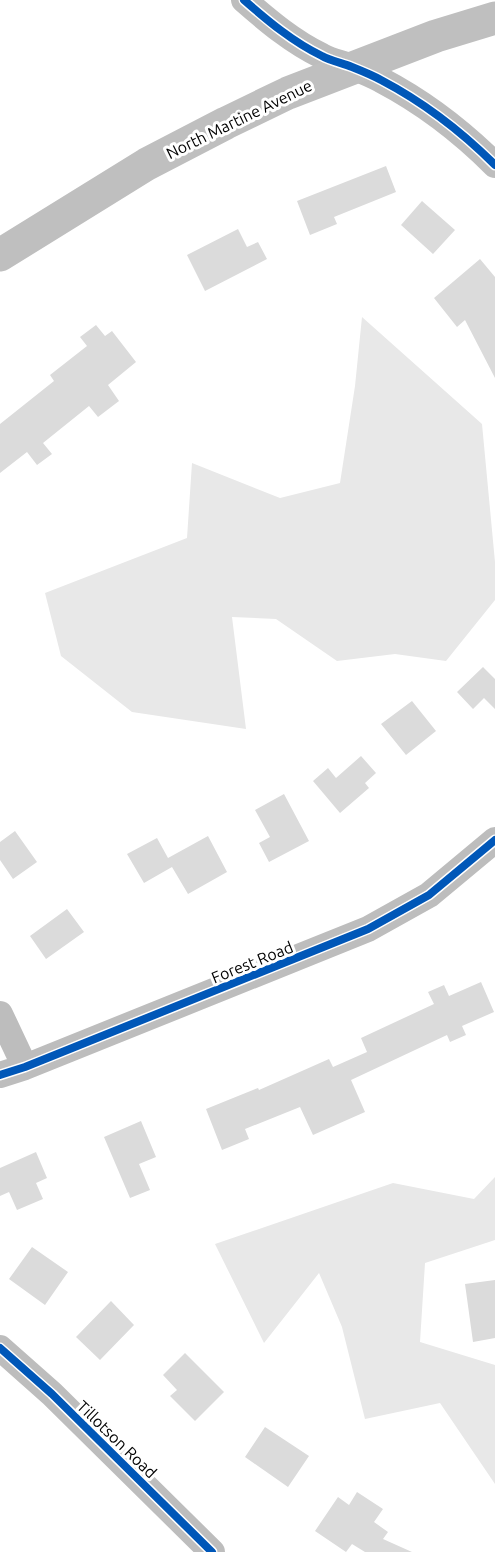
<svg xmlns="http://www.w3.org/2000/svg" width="495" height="1552" viewBox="0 0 495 1552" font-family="Ubuntu,sans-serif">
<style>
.green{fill:#e8e8e8}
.building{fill:#dbdbdb}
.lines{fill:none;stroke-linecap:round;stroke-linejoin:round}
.minor{stroke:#bdbdbd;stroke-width:26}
.secondary{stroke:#bfbfbf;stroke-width:33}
.cycleway-casing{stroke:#fff;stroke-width:11}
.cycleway{stroke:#0057b8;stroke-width:8}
.labels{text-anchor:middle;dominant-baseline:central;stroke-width:6;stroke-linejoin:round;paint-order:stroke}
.street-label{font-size:16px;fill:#000;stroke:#fff}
</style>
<rect width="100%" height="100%" fill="#fff"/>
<path class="green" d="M 362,317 L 482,424 L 495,562 L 495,600 L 446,661 L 395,654 L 337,661 L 276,619 L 232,617 L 246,729 L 132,712 L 61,656 L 45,593 L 187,538 L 192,463 L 280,498 L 340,483 L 355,386 Z
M 495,1177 L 495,1240 L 425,1263 L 420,1342 L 495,1365 L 495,1484 L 440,1403 L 365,1419 L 342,1327 L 319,1273 L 264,1343 L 215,1244 L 393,1183 L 474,1199 Z"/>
<path class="building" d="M 386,166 L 396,192 L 334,217 L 337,224 L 310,235 L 297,201 Z
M 422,201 L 455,230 L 433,254 L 401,225 Z
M 238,229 L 247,247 L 258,242 L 267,259 L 205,291 L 187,255 Z
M 480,259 L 495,277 L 495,378 L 465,320 L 457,327 L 434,298 Z
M 96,325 L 105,336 L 112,331 L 136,362 L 108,385 L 119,401 L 98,417 L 89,406 L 43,443 L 52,454 L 37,465 L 27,452 L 0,473 L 0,424 L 54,381 L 50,375 L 87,346 L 80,337 Z
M 483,667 L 495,679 L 495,709 L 484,698 L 473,709 L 457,692 Z
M 412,701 L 436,731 L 406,755 L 381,724 Z
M 361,756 L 376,773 L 365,783 L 369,788 L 340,813 L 313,781 L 328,768 L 336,778 Z
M 284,794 L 309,841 L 269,862 L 259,843 L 270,837 L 255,810 Z
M 15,831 L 37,862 L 13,879 L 0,860 L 0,842 Z
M 208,836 L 227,872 L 188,894 L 172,867 L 144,883 L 127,854 L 157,838 L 168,858 Z
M 67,909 L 84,932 L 46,959 L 30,936 Z
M 481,982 L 494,1012 L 462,1026 L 466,1035 L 450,1042 L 447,1035 L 351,1080 L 365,1112 L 313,1135 L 300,1107 L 245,1129 L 249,1139 L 222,1150 L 206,1109 L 258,1088 L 259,1090 L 329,1059 L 333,1067 L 367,1052 L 361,1038 L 434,1004 L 428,992 L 444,985 L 449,996 Z
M 141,1121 L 156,1157 L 139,1164 L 150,1190 L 130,1198 L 104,1137 Z
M 36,1152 L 47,1178 L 36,1183 L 43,1199 L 17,1210 L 9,1192 L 0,1196 L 0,1168 Z
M 32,1247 L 68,1272 L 45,1305 L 9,1279 Z
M 495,1280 L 495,1338 L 473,1342 L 465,1284 Z
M 111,1301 L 134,1325 L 100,1360 L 76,1337 Z
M 185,1353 L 224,1392 L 195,1421 L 170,1396 L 177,1390 L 163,1375 Z
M 265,1427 L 309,1456 L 288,1487 L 245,1457 Z
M 357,1492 L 383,1509 L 374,1522 L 388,1532 L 383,1539 L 412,1552 L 365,1552 L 352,1544 L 346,1552 L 315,1531 L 338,1497 L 349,1505 Z"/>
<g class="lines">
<path class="minor" d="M 244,0 C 268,21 293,42 322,56 C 331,61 342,63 352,67 C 362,71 372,75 381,80 C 423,102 462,132 495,165
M 0,1014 L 25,1067
M 0,1075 L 25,1067 L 368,929 L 429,895 L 495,840
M 0,1348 L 52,1394 L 212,1552"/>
<path class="secondary" d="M 0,255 L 147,164 L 226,123 L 288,93 L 436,36 L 495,18"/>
<g class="cycleway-casing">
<path id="cycleway" d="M 244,0 C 268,21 293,42 322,56 C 331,61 342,63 352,67 C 362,71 372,75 381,80 C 423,102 462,132 495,165
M 0,1075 L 25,1067 L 368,929 L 429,895 L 495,840
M 0,1348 L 52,1394 L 212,1552"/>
</g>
<use href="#cycleway" class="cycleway"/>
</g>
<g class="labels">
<g class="street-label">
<text transform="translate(239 119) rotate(-26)">North Martine Avenue</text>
<text transform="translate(252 962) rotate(-22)">Forest Road</text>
<text transform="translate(117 1439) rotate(44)">Tillotson Road</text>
</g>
</g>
</svg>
